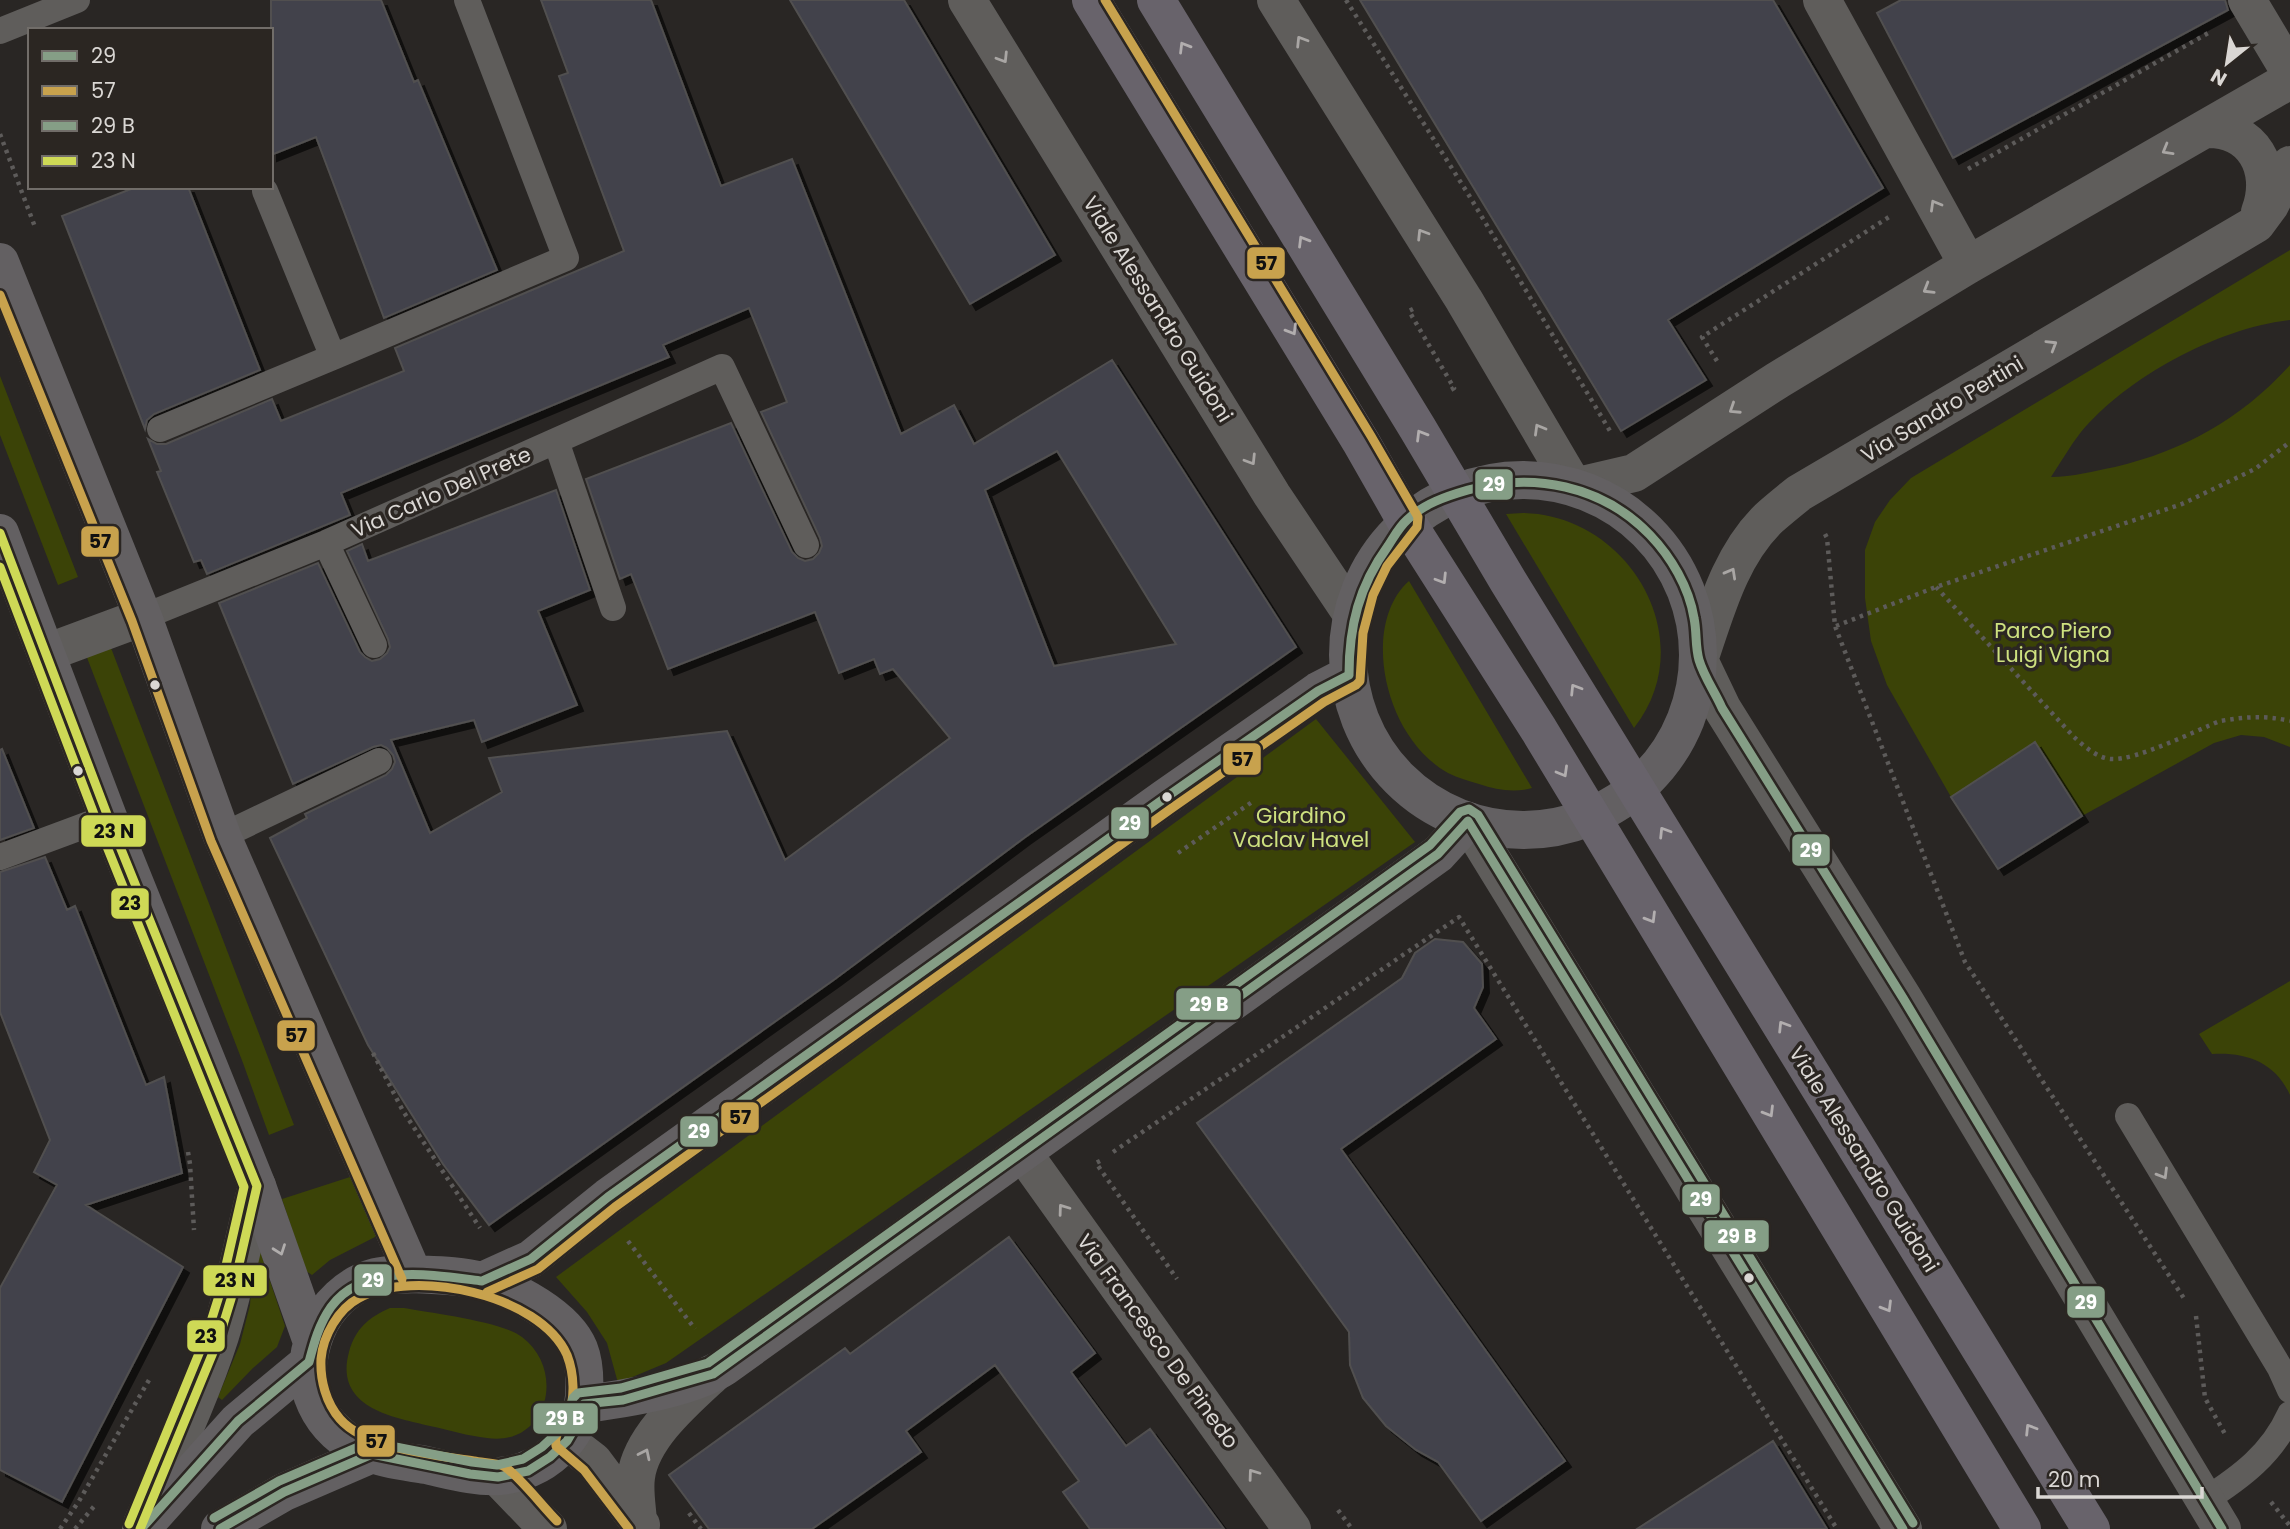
<svg xmlns="http://www.w3.org/2000/svg" width="2290" height="1529" viewBox="0 0 2290 1529" font-family="Poppins,sans-serif">
<style>
.green{fill:#3b4307}
.building{fill:#42424c;stroke:#515050;stroke-width:2;fill-rule:evenodd;filter:url(#shadow)}
.lines{fill:none;stroke-linecap:round;stroke-linejoin:round}
.path{stroke:#5d5b5a;stroke-width:4.5;stroke-dasharray:3.5 5;stroke-linecap:butt}
.lane{stroke:#5f5d5b;stroke-width:26}
.street{stroke:#5f5d5b;stroke-width:38}
.secondary{stroke:#636062;stroke-width:38}
.primary{stroke:#68636b;stroke-width:38}
.bus-1-casing{stroke:#2b2622;stroke-width:14}
.bus-2-casing{stroke:#2b2622;stroke-width:14}
.bus-3-casing{stroke:#2b2622;stroke-width:14}
.bus-4-casing{stroke:#2b2622;stroke-width:14}
.bus-5-casing{stroke:#2b2622;stroke-width:14}
.bus-1{stroke:#859e86;stroke-width:9}
.bus-2{stroke:#c8a24d;stroke-width:9}
.bus-3{stroke:#859e86;stroke-width:9}
.bus-4{stroke:#ced956;stroke-width:9}
.bus-5{stroke:#ced956;stroke-width:9}
.oneway{stroke:#a9a6a4}
.oneway2{stroke:#b2aeaf}
.oneway3{stroke:#b0adac}
.bus-dot{fill:#dad7d4;stroke:#2b2622;stroke-width:2.5}
.labels{text-anchor:middle;dominant-baseline:central;stroke-width:7;stroke-linejoin:round;paint-order:stroke}
.street-label{font-size:21px;fill:#dad7d4;stroke:#2b2622}
.park-label{font-size:21px;fill:#cee17f;stroke:#2b2622}
.line-badge{stroke:#2b2622;stroke-width:2.5}
.badge-label{font-size:19px;text-anchor:middle;font-weight:bold;fill:#fff}
.pale-badge-label{font-size:19px;text-anchor:middle;font-weight:bold;fill:#111}
</style>
<defs>
<filter id="shadow"><feDropShadow dx="6" dy="6" stdDeviation="0" flood-color="#0009"/></filter>
</defs>
<rect width="100%" height="100%" fill="#292624"/>
<path class="green" d="M 2290,250 L 2290,320 C 2218,328 2127,377 2081,432 C 2070,446 2061,462 2051,477 C 2072,477 2094,471 2115,467 C 2185,450 2241,419 2290,365 L 2290,747 L 2264,737 L 2241,735 L 2214,743 L 2082,816 L 1998,869 L 1951,797 L 1887,685 L 1871,641 L 1865,598 L 1865,550 L 1875,522 L 1890,500 L 1911,478 Z
M 0,376 L 78,577 L 58,585 L 0,435 Z
M 1523,513 C 1629,515 1703,640 1634,728 L 1506,514 Z
M 1409,581 L 1532,788 C 1514,793 1497,790 1479,784 C 1469,781 1458,778 1448,773 C 1405,749 1381,692 1383,644 C 1384,621 1391,597 1409,581 Z
M 111,648 L 294,1125 L 269,1135 L 243,1063 L 86,655 Z
M 1316,719 L 1415,842 L 666,1363 L 618,1383 L 607,1343 L 587,1312 L 556,1277 Z
M 2290,981 L 2290,1095 C 2275,1062 2246,1052 2212,1054 L 2199,1034 Z
M 350,1177 L 377,1234 L 375,1237 L 330,1260 L 312,1275 L 306,1271 L 282,1199 Z
M 254,1251 L 260,1251 L 285,1326 L 277,1347 L 253,1368 L 222,1400 L 218,1397 L 240,1344 L 250,1305 Z
M 390,1308 L 404,1308 C 431,1313 504,1322 522,1337 C 567,1371 547,1447 487,1438 C 468,1436 449,1430 430,1426 C 391,1417 334,1407 349,1352 C 355,1329 369,1317 390,1308 Z"/>
<path class="building" d="M 271,0 L 381,0 L 414,82 L 418,80 L 497,270 L 384,318 L 316,137 L 271,155 Z
M 541,0 L 651,0 L 721,186 L 792,159 L 901,434 L 954,405 L 974,444 L 1112,360 L 1296,647 L 1024,838 L 835,979 L 489,1225 L 443,1164 L 368,1045 L 270,838 L 307,818 L 305,814 L 386,775 L 392,769 L 395,762 L 393,755 L 387,748 L 381,745 L 373,747 L 293,784 L 219,603 L 318,563 L 360,652 L 365,657 L 372,661 L 380,659 L 387,653 L 390,647 L 388,639 L 347,551 L 362,544 L 368,561 L 556,490 L 590,590 L 538,611 L 577,705 L 482,742 L 474,720 L 391,740 L 430,833 L 502,792 L 489,758 L 727,731 L 785,860 L 950,738 L 893,669 L 880,674 L 874,659 L 839,673 L 815,612 L 668,669 L 631,574 L 620,579 L 586,479 L 731,423 L 792,552 L 798,558 L 805,561 L 813,559 L 819,553 L 822,546 L 820,538 L 761,412 L 787,402 L 749,308 L 663,345 L 669,357 L 341,493 L 350,515 L 207,574 L 201,560 L 194,562 L 157,472 L 161,471 L 148,439 L 157,444 L 166,444 L 272,399 L 281,421 L 404,371 L 395,348 L 624,251 L 559,76 L 568,73 ZM 1057,451 L 1176,644 L 1054,666 L 985,490 Z
M 790,0 L 904,0 L 1055,255 L 970,304 Z
M 1360,0 L 1773,0 L 1883,188 L 1668,320 L 1706,380 L 1621,431 Z
M 1901,0 L 2225,0 L 2228,10 L 1953,158 L 1877,13 Z
M 136,187 L 188,187 L 260,370 L 154,414 L 147,420 L 145,429 L 62,216 Z
M 2035,742 L 2082,816 L 1998,869 L 1951,797 Z
M 2,749 L 34,828 L 0,840 L 0,750 Z
M 45,857 L 67,910 L 75,906 L 146,1085 L 164,1077 L 182,1173 L 86,1205 L 183,1267 L 62,1502 L 0,1470 L 0,1288 L 57,1185 L 34,1172 L 50,1140 L 0,1012 L 0,872 Z
M 1435,939 L 1463,942 L 1482,964 L 1483,987 L 1474,1008 L 1496,1039 L 1341,1149 L 1565,1461 L 1481,1521 L 1438,1462 L 1416,1450 L 1386,1426 L 1363,1398 L 1350,1365 L 1349,1332 L 1197,1123 L 1402,978 L 1415,953 Z
M 1009,1237 L 1095,1353 L 1071,1372 L 1126,1446 L 1150,1429 L 1224,1529 L 1090,1529 L 1063,1492 L 1079,1481 L 995,1365 L 906,1431 L 921,1452 L 812,1529 L 709,1529 L 669,1475 L 845,1348 L 850,1354 Z
M 1773,1441 L 1827,1529 L 1637,1529 Z"/>
<g class="lines">
<path class="path" d="M 1346,0 L 1470,197 L 1610,431
M 0,134 L 35,227
M 1968,169 L 2210,32
M 1413,309 L 1409,311 L 1454,388 L 1449,391
M 1717,361 L 1702,337 L 1889,217
M 1825,534 L 1827,538 L 1835,626 L 1965,962 L 2185,1300
M 1936,587 L 2074,737 C 2084,746 2097,758 2111,759 C 2135,761 2195,731 2220,721 C 2244,717 2265,715 2290,721
M 1836,626 L 1936,587 L 2182,504 L 2255,469 L 2290,442
M 1178,853 L 1252,802
M 373,1053 L 403,1111 L 480,1228
M 188,1152 L 190,1164 L 194,1230
M 1113,1152 L 1459,917 L 1837,1529
M 1100,1161 L 1096,1163 L 1177,1279
M 628,1241 L 695,1329
M 2196,1316 L 2205,1398 L 2225,1434
M 2271,1502 L 2290,1526
M 1338,1510 L 1352,1529
M 689,1513 L 701,1529
M 60,1529 L 79,1501 L 149,1380
M 75,1529 L 96,1504"/>
<path class="lane" d="M 0,31 L 77,0
M 265,191 L 333,357 L 566,258 L 467,0
M 160,429 L 333,357
M 556,441 L 613,608
M 326,543 L 374,645
M 143,617 L 326,543 L 722,367 L 806,545
M 222,836 L 379,761
M 0,857 L 108,817
M 2128,1116 L 2280,1368 L 2290,1390
M 2205,1500 C 2241,1477 2272,1454 2290,1414"/>
<path class="street" d="M 967,0 L 1272,495 L 1353,616
M 1276,0 L 1464,300 L 1574,487 L 1634,473 L 1778,380 L 1968,265 L 2290,80
M 1822,0 L 1968,265
M 2247,0 L 2290,72
M 2205,129 C 2253,127 2276,169 2260,212
M 46,653 L 143,617
M 1468,821 L 1903,1529
M 1023,1153 L 1292,1529
M 567,1441 L 593,1461 L 641,1525
M 498,1477 L 548,1529
M 638,1521 C 637,1507 634,1491 636,1477 C 641,1437 685,1400 713,1374
M 142,1524 C 169,1462 199,1401 220,1336 C 235,1287 244,1236 257,1186
M 2222,1529 L 1903,998 L 1722,708 L 1699,660 C 1716,610 1730,556 1769,518 C 1779,509 1789,501 1799,493 L 2256,224 L 2270,205 L 2290,165"/>
<path class="secondary" d="M 0,262 L 143,617 L 222,836 L 413,1274
M1348 655a175 175 0 1 1 350 0a175 175 0 1 1-350 0Z
M 0,533 L 108,817 L 257,1186 L 312,1342
M 413,1274 C 436,1275 460,1275 482,1281 C 514,1289 566,1317 579,1349 C 585,1364 585,1380 584,1396 C 581,1439 541,1473 500,1476 C 476,1478 449,1470 426,1465 C 408,1462 386,1460 369,1453 C 319,1431 295,1385 316,1332 C 326,1306 349,1284 376,1277 C 388,1274 401,1275 413,1274 Z
M 482,1281 L 531,1259 L 608,1197 L 1165,798 L 1318,691 L 1349,675
M 584,1404 C 624,1399 690,1389 724,1367 L 1438,854 L 1468,821
M 141,1529 L 238,1421 L 309,1362
M 220,1529 L 284,1492 L 372,1454"/>
<path class="primary" d="M 1091,0 L 1361,442 L 1406,521 L 1539,730 L 2022,1529
M 1156,0 L 1418,429 L 1508,581 L 2091,1529"/>
<g class="bus-1-casing">
<path id="bus-1" d="M 1349,675 C 1349,626 1359,586 1388,546 C 1394,537 1399,527 1407,520 C 1423,504 1447,496 1468,490 C 1533,472 1602,485 1650,535 C 1671,557 1689,587 1694,618 C 1697,632 1695,646 1699,660 C 1704,677 1715,692 1722,708 L 1903,998 L 2222,1529
M 482,1281 L 531,1259 L 608,1197 L 1165,798 L 1318,691 L 1349,675
M 309,1362 C 314,1343 319,1324 331,1307 C 364,1262 434,1275 482,1281
M 141,1529 L 238,1421 L 309,1362
M 220,1529 L 284,1492 L 372,1454 L 470,1474 L 498,1477 L 528,1471 L 550,1457 L 567,1441 L 581,1417 L 584,1404 L 623,1400 L 713,1374 L 1438,854 L 1468,821 L 1903,1529"/>
</g>
<g class="bus-2-casing">
<path id="bus-2" d="M 0,295 L 132,621 L 211,841 L 402,1279
M 487,1292 L 538,1269 L 615,1207 L 1172,808 L 1324,702 L 1356,685 L 1360,681 L 1363,633 L 1373,595 L 1387,566 L 1417,527 L 1418,517 L 1371,436 L 1105,0
M 557,1521 C 543,1507 520,1477 505,1467 C 497,1462 483,1463 474,1461 C 435,1455 366,1449 340,1419 C 326,1403 320,1380 321,1359 C 323,1336 338,1309 359,1298 C 413,1268 540,1294 567,1355 C 574,1373 576,1400 567,1417 C 562,1427 554,1434 556,1446 L 584,1470 L 629,1529"/>
</g>
<g class="bus-3-casing">
<path id="bus-3" d="M 214,1518 L 279,1481 L 370,1442 L 472,1462 L 497,1465 L 523,1459 L 542,1447 L 557,1433 L 569,1412 L 573,1398 L 578,1393 L 621,1388 L 708,1363 L 1430,845 L 1460,812 L 1469,809 L 1478,815 L 1913,1523"/>
</g>
<g class="bus-4-casing">
<path id="bus-4" d="M 0,533 L 108,817 L 257,1186 L 231,1299 L 219,1338 L 140,1529"/>
</g>
<g class="bus-5-casing">
<path id="bus-5" d="M 0,567 L 97,822 L 244,1187 L 219,1296 L 207,1334 L 129,1524"/>
</g>
<use href="#bus-1" class="bus-1"/>
<use href="#bus-2" class="bus-2"/>
<use href="#bus-3" class="bus-3"/>
<use href="#bus-4" class="bus-4"/>
<use href="#bus-5" class="bus-5"/>
</g>
<defs><path id="oneway-chevron" d="M-2-3.5L2.5 0L-2 3.5" fill="none" stroke-width="1.6" stroke-linecap="round" stroke-linejoin="round" transform="scale(1.75)"/></defs>
<g class="oneway">
<use href="#oneway-chevron" transform="translate(1301 41) rotate(-122)"/>
<use href="#oneway-chevron" transform="translate(1003 58) rotate(58)"/>
<use href="#oneway-chevron" transform="translate(2167 150) rotate(150)"/>
<use href="#oneway-chevron" transform="translate(1935 205) rotate(-120)"/>
<use href="#oneway-chevron" transform="translate(1422 234) rotate(-122)"/>
<use href="#oneway-chevron" transform="translate(1928 289) rotate(149)"/>
<use href="#oneway-chevron" transform="translate(2052 345) rotate(-31)"/>
<use href="#oneway-chevron" transform="translate(1734 409) rotate(147)"/>
<use href="#oneway-chevron" transform="translate(1539 429) rotate(-120)"/>
<use href="#oneway-chevron" transform="translate(1251 460) rotate(58)"/>
<use href="#oneway-chevron" transform="translate(1731 573) rotate(-61)"/>
<use href="#oneway-chevron" transform="translate(2163 1174) rotate(59)"/>
<use href="#oneway-chevron" transform="translate(1063 1209) rotate(-126)"/>
<use href="#oneway-chevron" transform="translate(645 1454) rotate(-64)"/>
<use href="#oneway-chevron" transform="translate(1253 1474) rotate(-126)"/>
</g>
<g class="oneway2">
<use href="#oneway-chevron" transform="translate(1184 47) rotate(-121)"/>
<use href="#oneway-chevron" transform="translate(1303 241) rotate(-121)"/>
<use href="#oneway-chevron" transform="translate(1292 330) rotate(59)"/>
<use href="#oneway-chevron" transform="translate(1421 435) rotate(-121)"/>
<use href="#oneway-chevron" transform="translate(1442 579) rotate(58)"/>
<use href="#oneway-chevron" transform="translate(1575 689) rotate(-122)"/>
<use href="#oneway-chevron" transform="translate(1563 772) rotate(60)"/>
<use href="#oneway-chevron" transform="translate(1664 832) rotate(-122)"/>
<use href="#oneway-chevron" transform="translate(1651 918) rotate(59)"/>
<use href="#oneway-chevron" transform="translate(1783 1026) rotate(-122)"/>
<use href="#oneway-chevron" transform="translate(1769 1112) rotate(59)"/>
<use href="#oneway-chevron" transform="translate(1887 1307) rotate(59)"/>
<use href="#oneway-chevron" transform="translate(2030 1429) rotate(-122)"/>
</g>
<use class="oneway3" href="#oneway-chevron" transform="translate(280 1250) rotate(70)"/>
<g class="bus-dot">
<circle cx="155" cy="685" r="6"/>
<circle cx="78" cy="771" r="6"/>
<circle cx="1167" cy="797" r="6"/>
<circle cx="1749" cy="1278" r="6"/>
</g>
<g class="labels">
<g class="street-label">
<text transform="translate(1158 309) rotate(58)">Viale Alessandro Guidoni</text>
<text transform="translate(1942 409) rotate(-31)">Via Sandro Pertini</text>
<text transform="translate(441 492) rotate(-24)">Via Carlo Del Prete</text>
<text transform="translate(1864 1159) rotate(58)">Viale Alessandro Guidoni</text>
<text transform="translate(1158 1341) rotate(54)">Via Francesco De Pinedo</text>
</g>
<g class="park-label">
<text x="2053" y="630">Parco Piero<tspan x="2053" dy="24">Luigi Vigna</tspan></text>
<text x="1301" y="815">Giardino<tspan x="1301" dy="24">Vaclav Havel</tspan></text>
</g>
</g>
<g class="line-badge">
<rect x="1246" y="246" width="40" height="34" rx="7" fill="#c8a24d"/>
<rect x="1474" y="468" width="40" height="33" rx="7" fill="#859e86"/>
<rect x="80" y="525" width="40" height="33" rx="7" fill="#c8a24d"/>
<rect x="1222" y="742" width="40" height="34" rx="7" fill="#c8a24d"/>
<rect x="1110" y="806" width="40" height="34" rx="7" fill="#859e86"/>
<rect x="80" y="814" width="67" height="34" rx="7" fill="#ced956"/>
<rect x="1791" y="833" width="40" height="34" rx="7" fill="#859e86"/>
<rect x="110" y="887" width="40" height="33" rx="7" fill="#ced956"/>
<rect x="1175" y="987" width="67" height="34" rx="7" fill="#859e86"/>
<rect x="276" y="1019" width="40" height="33" rx="7" fill="#c8a24d"/>
<rect x="720" y="1101" width="40" height="33" rx="7" fill="#c8a24d"/>
<rect x="679" y="1115" width="40" height="33" rx="7" fill="#859e86"/>
<rect x="1681" y="1183" width="40" height="33" rx="7" fill="#859e86"/>
<rect x="1703" y="1219" width="67" height="34" rx="7" fill="#859e86"/>
<rect x="353" y="1263" width="40" height="34" rx="7" fill="#859e86"/>
<rect x="202" y="1264" width="66" height="33" rx="7" fill="#ced956"/>
<rect x="2066" y="1285" width="40" height="34" rx="7" fill="#859e86"/>
<rect x="186" y="1319" width="40" height="34" rx="7" fill="#ced956"/>
<rect x="532" y="1402" width="67" height="33" rx="7" fill="#859e86"/>
<rect x="356" y="1424" width="40" height="34" rx="7" fill="#c8a24d"/>
</g>
<g class="badge-label">
<text x="1494" y="491">29</text>
<text x="1130" y="830">29</text>
<text x="1811" y="857">29</text>
<text x="1209" y="1011">29 B</text>
<text x="699" y="1138">29</text>
<text x="1701" y="1206">29</text>
<text x="1737" y="1243">29 B</text>
<text x="373" y="1287">29</text>
<text x="2086" y="1309">29</text>
<text x="565" y="1425">29 B</text>
</g>
<g class="pale-badge-label">
<text x="1266" y="270">57</text>
<text x="100" y="548">57</text>
<text x="1242" y="766">57</text>
<text x="114" y="838">23 N</text>
<text x="130" y="910">23</text>
<text x="296" y="1042">57</text>
<text x="740" y="1124">57</text>
<text x="235" y="1287">23 N</text>
<text x="206" y="1343">23</text>
<text x="376" y="1448">57</text>
</g>
<rect x="28" y="28" width="245" height="161" fill="#2b2622" stroke="#716d69" stroke-width="2"/>
<rect x="42" y="51" width="35" height="10" fill="#859e86" stroke="#716d69" stroke-width="2"/>
<text x="91" y="63" font-size="21" fill="#dad7d4">29</text>
<rect x="42" y="86" width="35" height="10" fill="#c8a24d" stroke="#716d69" stroke-width="2"/>
<text x="91" y="98" font-size="21" fill="#dad7d4">57</text>
<rect x="42" y="121" width="35" height="10" fill="#859e86" stroke="#716d69" stroke-width="2"/>
<text x="91" y="133" font-size="21" fill="#dad7d4">29 B</text>
<rect x="42" y="156" width="35" height="10" fill="#ced956" stroke="#716d69" stroke-width="2"/>
<text x="91" y="168" font-size="21" fill="#dad7d4">23 N</text>
<g transform="translate(2227 63) rotate(210)" stroke="#2b2622" stroke-width="5" paint-order="stroke">
<path d="M0-5L12 26L0 18L-12 26Z" fill="#dad7d4"/>
<text y="-10" font-size="19" font-weight="bold" text-anchor="middle" fill="#dad7d4">N</text>
</g>
<path d="M2038 1487v10h164v-10" fill="none" stroke="#dad7d4" stroke-width="3.5"/>
<text x="2048" y="1487" font-size="21" fill="#dad7d4" stroke="#2b2622" stroke-width="5" paint-order="stroke">20 m</text>
</svg>
